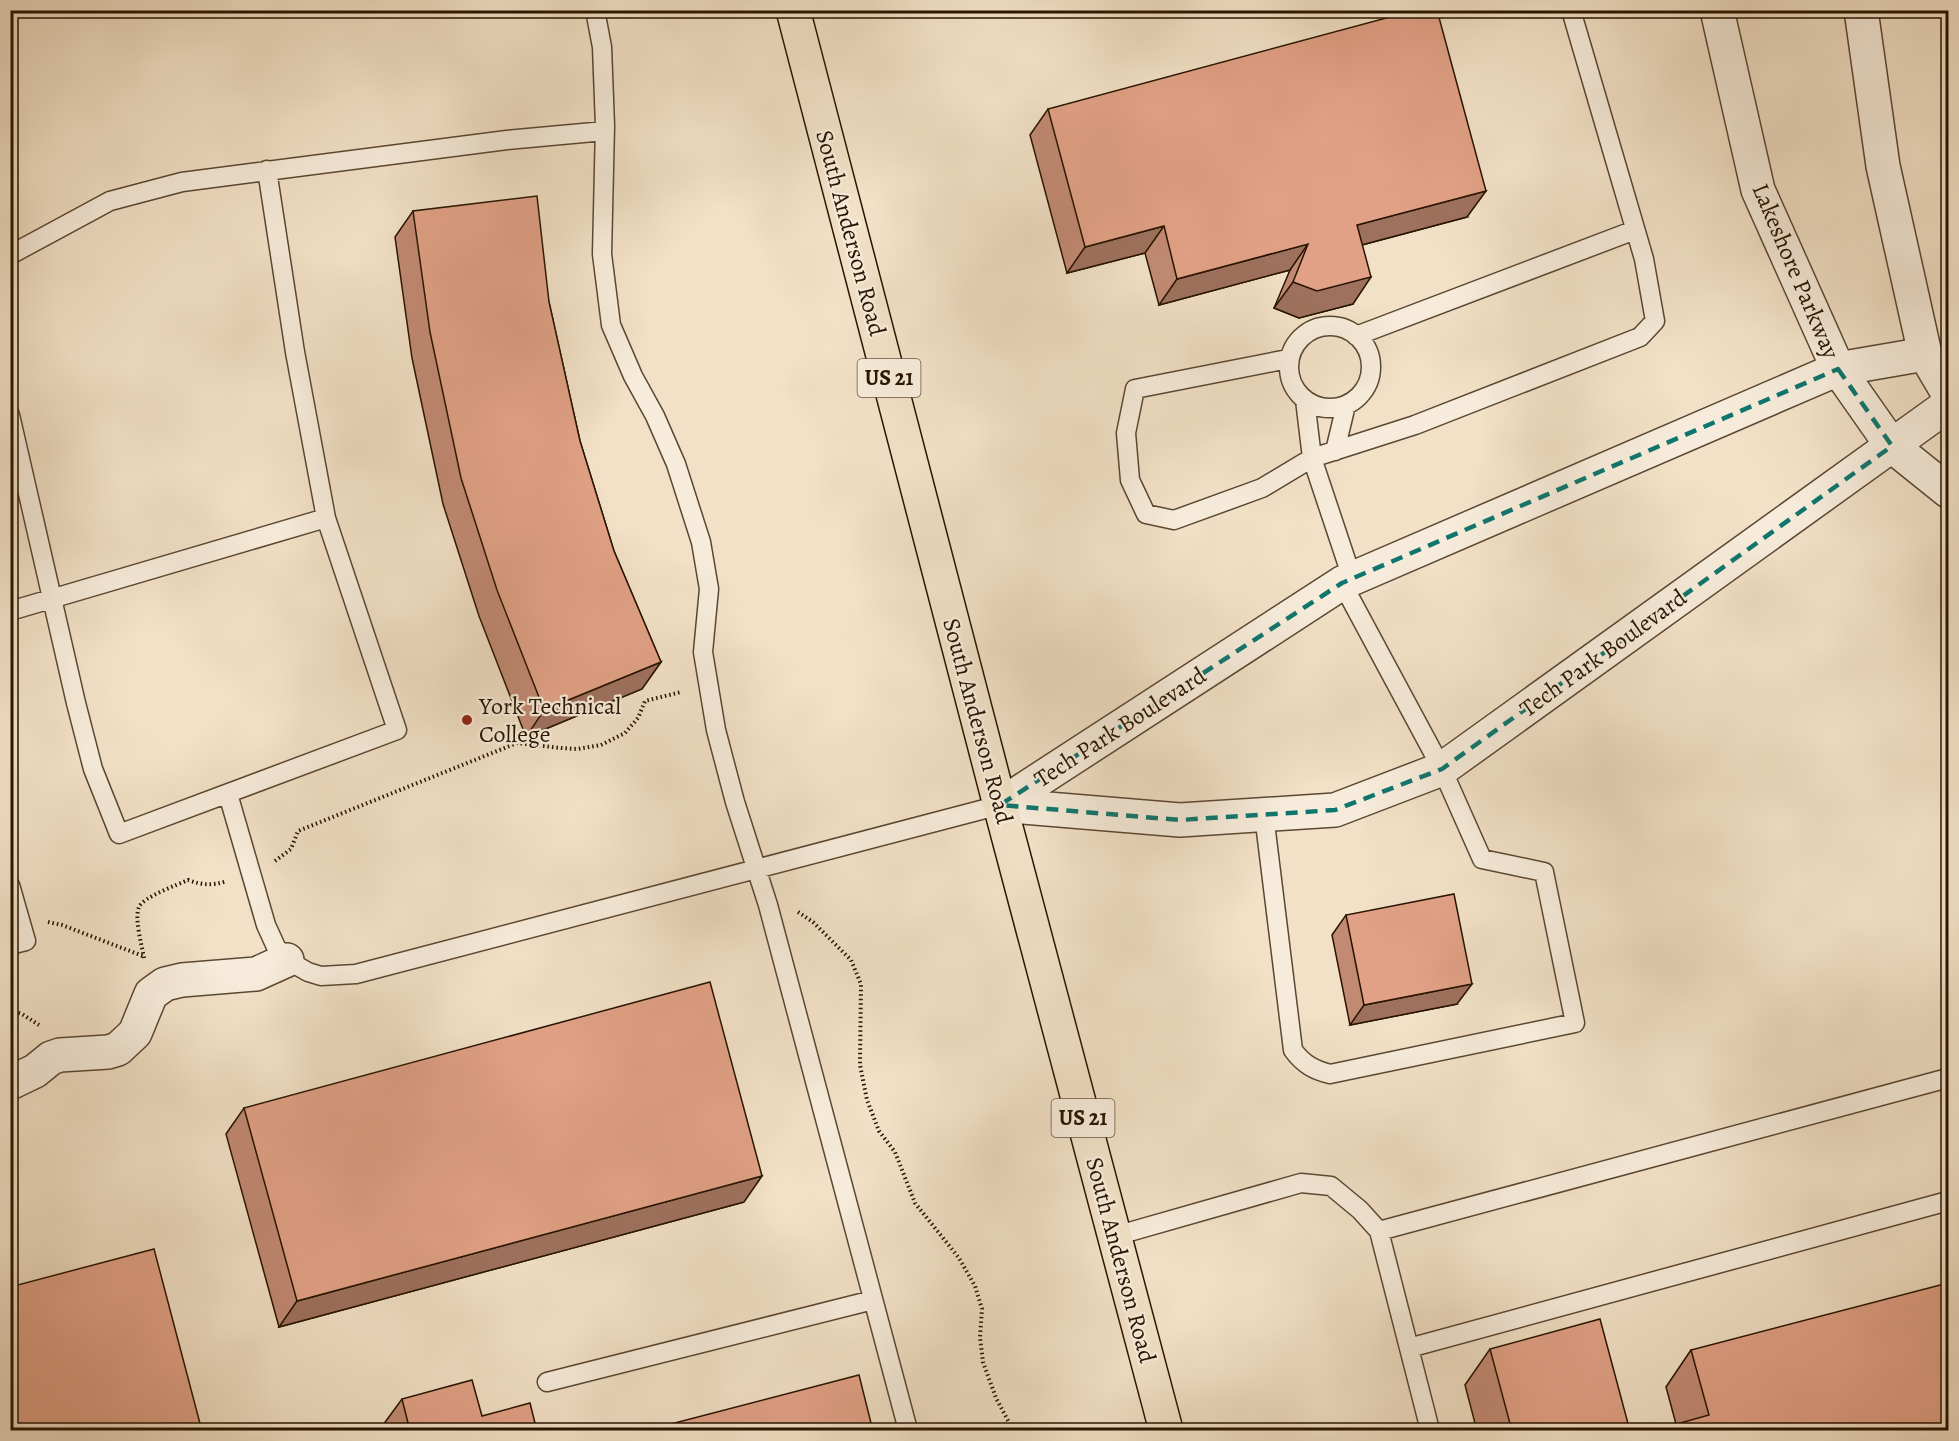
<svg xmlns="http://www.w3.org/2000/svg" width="1959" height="1441" viewBox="0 0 1959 1441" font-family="Alegreya,serif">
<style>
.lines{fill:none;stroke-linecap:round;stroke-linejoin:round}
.lane-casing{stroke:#5a4732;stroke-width:21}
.street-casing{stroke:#5a4732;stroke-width:36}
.primary-casing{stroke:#281400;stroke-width:36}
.path{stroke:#281400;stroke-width:4;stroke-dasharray:1.5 3;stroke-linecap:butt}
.lane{stroke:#f7ecdb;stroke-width:18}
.street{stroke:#f7ecdb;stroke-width:33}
.primary{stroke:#f2e1c7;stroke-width:33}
.wall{fill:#c28a73;stroke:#281400;stroke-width:1.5}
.shaded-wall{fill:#9e715e;stroke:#281400;stroke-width:1.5}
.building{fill:#e1a186;stroke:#281400;stroke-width:1.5}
.marked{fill:none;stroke:#0f766e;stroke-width:4.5;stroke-dasharray:12 8;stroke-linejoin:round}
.poi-dot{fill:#8f2418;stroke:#f7ecdb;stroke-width:2}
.labels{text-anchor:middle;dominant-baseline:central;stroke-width:4.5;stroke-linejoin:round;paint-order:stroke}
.shield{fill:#f7ecdb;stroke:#665542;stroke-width:1.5}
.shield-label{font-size:22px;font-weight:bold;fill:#281400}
.street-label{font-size:24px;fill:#281400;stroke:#f7ecdb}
.poi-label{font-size:24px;fill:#281400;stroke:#f7ecdb;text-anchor:start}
</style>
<rect width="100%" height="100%" fill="#f2e1c7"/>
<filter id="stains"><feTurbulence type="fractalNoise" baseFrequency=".00333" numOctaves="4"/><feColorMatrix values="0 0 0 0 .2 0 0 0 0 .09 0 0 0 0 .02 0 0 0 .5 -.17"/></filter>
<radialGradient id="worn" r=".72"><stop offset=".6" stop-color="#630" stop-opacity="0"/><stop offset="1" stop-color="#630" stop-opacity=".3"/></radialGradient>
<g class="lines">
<g class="lane-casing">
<path id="lane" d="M 595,10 L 602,47 L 605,126 L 602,254 L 611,325 L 633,376 L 655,416 L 676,464 L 701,542 L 709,589 L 703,652 L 716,730 L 735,802 L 768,905 L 908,1430
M 10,255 L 110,201 L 182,182 L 507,140 L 605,131
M1289 367a41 41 0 1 1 82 0a41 41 0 1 1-82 0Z
M 1356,336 L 1635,230
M 1288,359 L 1135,389 L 1126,433 L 1130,480 L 1146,514 L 1174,520 L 1262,488 L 1312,458 L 1305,400
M 10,415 L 76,703 L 93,769 L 119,834 L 397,730 L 326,518 L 295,352 L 267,170
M 1335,451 L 1346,405
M 1352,578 L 1312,458 L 1415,425 L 1640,337 L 1655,321 L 1644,259 L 1571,10
M 10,611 L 326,518
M 228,794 L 266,925 L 276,947 L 287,960 L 308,972 L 321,976 L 356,974 L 1000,805
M 1264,815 L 1293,1050 C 1303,1064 1314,1070 1330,1074 L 1575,1023 L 1544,872 L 1482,859 L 1442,769 L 1342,583
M 10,885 L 26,941 L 10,945
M 1379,1231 L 1430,1430
M 1115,1236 L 1301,1183 L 1331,1186 L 1360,1210 L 1379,1231 L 1948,1078
M 1409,1348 L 1948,1201
M 547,1382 L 873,1300"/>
</g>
<g class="street-casing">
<path id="street" d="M 1717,10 L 1758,190 L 1838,369 L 1892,446 L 1948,491
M 1861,10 L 1883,166 L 1925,354 L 1948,393
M 1000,805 L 1180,820 L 1335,810 L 1442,769 L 1948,405
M 1000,805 L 1342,583 L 1838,369 L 1925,354
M 10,1083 L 35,1071 L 51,1058 L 60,1055 L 108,1052 L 118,1049 L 135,1033 L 151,994 L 165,984 L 182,980 L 256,974 L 287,960"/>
</g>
<g class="primary-casing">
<path id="primary" d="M 793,10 L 1000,805 L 1166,1430"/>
</g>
<path class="path" d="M 275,861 L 291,849 L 298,831 L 517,743 L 561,748 L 577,749 L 601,745 L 625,733 L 638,718 L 645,701 L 681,692
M 798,912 L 813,922 L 851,960 L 861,984 L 860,1065 L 867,1100 L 879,1131 L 895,1152 L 915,1203 L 959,1258 L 975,1286 L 982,1309 L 980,1337 L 983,1362 L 996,1398 L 1013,1430
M 48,922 L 62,925 L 143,956
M 144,958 C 142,946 134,918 139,907 C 143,897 177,885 188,880 C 202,885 212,886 227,881
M 10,1010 L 22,1014 L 39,1025"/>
<use href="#lane" class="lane"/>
<use href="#street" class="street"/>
<use href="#primary" class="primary"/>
</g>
<path class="wall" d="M 1048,109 L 1467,217 L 1362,245 L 1353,304 L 1299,318 L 1274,308 L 1290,270 L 1159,305 L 1145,253 L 1067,273 L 1030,135 Z
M 413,211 L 549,302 L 580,441 L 614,551 L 661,662 L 642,689 L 526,737 L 479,616 L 443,504 L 412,358 L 395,237 Z
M 1346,915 L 1457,1004 L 1350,1025 L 1332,935 Z
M 244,1108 L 744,1202 L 279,1327 L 226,1134 Z
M 1490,1349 L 1630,1431 L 1477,1431 L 1465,1385 Z
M 1691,1350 L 1948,1431 L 1676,1424 L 1666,1387 Z
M 402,1399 L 482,1416 L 537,1431 L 385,1431 L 383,1425 Z"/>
<path class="shaded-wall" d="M 1486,191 L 1467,217 L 1339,251 L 1357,225 Z
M 1164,226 L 1145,253 L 1067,273 L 1085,247 Z
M 1308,244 L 1290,270 L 1159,305 L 1177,279 Z
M 1371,277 L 1353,304 L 1299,318 L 1274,308 L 1293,282 Z
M 661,662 L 642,689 L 526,737 L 544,710 Z
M 1472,984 L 1457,1004 L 1350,1025 L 1364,1005 Z
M 762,1176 L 744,1202 L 279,1327 L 297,1301 Z"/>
<path class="building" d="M 1416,10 L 1437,10 L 1486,191 L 1357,225 L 1371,277 L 1317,291 L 1293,282 L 1308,244 L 1177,279 L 1164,226 L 1085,247 L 1048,109 Z
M 537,196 L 549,302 L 580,441 L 614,551 L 661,662 L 544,710 L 497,590 L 461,478 L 430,332 L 413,211 Z
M 1454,894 L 1472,984 L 1364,1005 L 1346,915 Z
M 710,982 L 762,1176 L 297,1301 L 244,1108 Z
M 154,1249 L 202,1431 L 10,1431 L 10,1287 Z
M 1948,1283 L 1948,1431 L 1652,1431 L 1709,1415 L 1691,1350 Z
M 1600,1319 L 1630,1431 L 1512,1431 L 1490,1349 Z
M 859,1375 L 873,1431 L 644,1431 Z
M 472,1380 L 482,1416 L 530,1403 L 537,1431 L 410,1431 L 402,1399 Z"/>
<path class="marked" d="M 1838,369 L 1892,446 L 1442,769 L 1335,810 L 1180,820 L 1000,805 L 1342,583 Z"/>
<circle class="poi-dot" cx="467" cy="720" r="6"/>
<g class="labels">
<g class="shield">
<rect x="857.5" y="359" width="63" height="38" rx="4.5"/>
<rect x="1051.5" y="1099" width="63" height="38" rx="4.5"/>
</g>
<g class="shield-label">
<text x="889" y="378">US 21</text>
<text x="1083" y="1118">US 21</text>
</g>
<g class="street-label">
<text transform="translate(851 233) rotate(75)">South Anderson Road</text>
<text transform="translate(1796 271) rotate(67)">Lakeshore Parkway</text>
<text transform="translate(1603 653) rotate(-36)">Tech Park Boulevard</text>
<text transform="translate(978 721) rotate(75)">South Anderson Road</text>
<text transform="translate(1120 727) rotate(-33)">Tech Park Boulevard</text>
<text transform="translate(1121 1260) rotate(75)">South Anderson Road</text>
</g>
<g class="poi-label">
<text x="479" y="706">York Technical<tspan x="479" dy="28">College</tspan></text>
</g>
</g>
<rect width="1959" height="1441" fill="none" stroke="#f2e1c7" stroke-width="36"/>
<rect x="12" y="12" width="1935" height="1417" fill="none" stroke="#281400" stroke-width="3"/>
<rect x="18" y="18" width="1923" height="1405" fill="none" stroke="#281400" stroke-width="1.5"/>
<rect width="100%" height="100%" filter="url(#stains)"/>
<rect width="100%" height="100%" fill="url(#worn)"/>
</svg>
